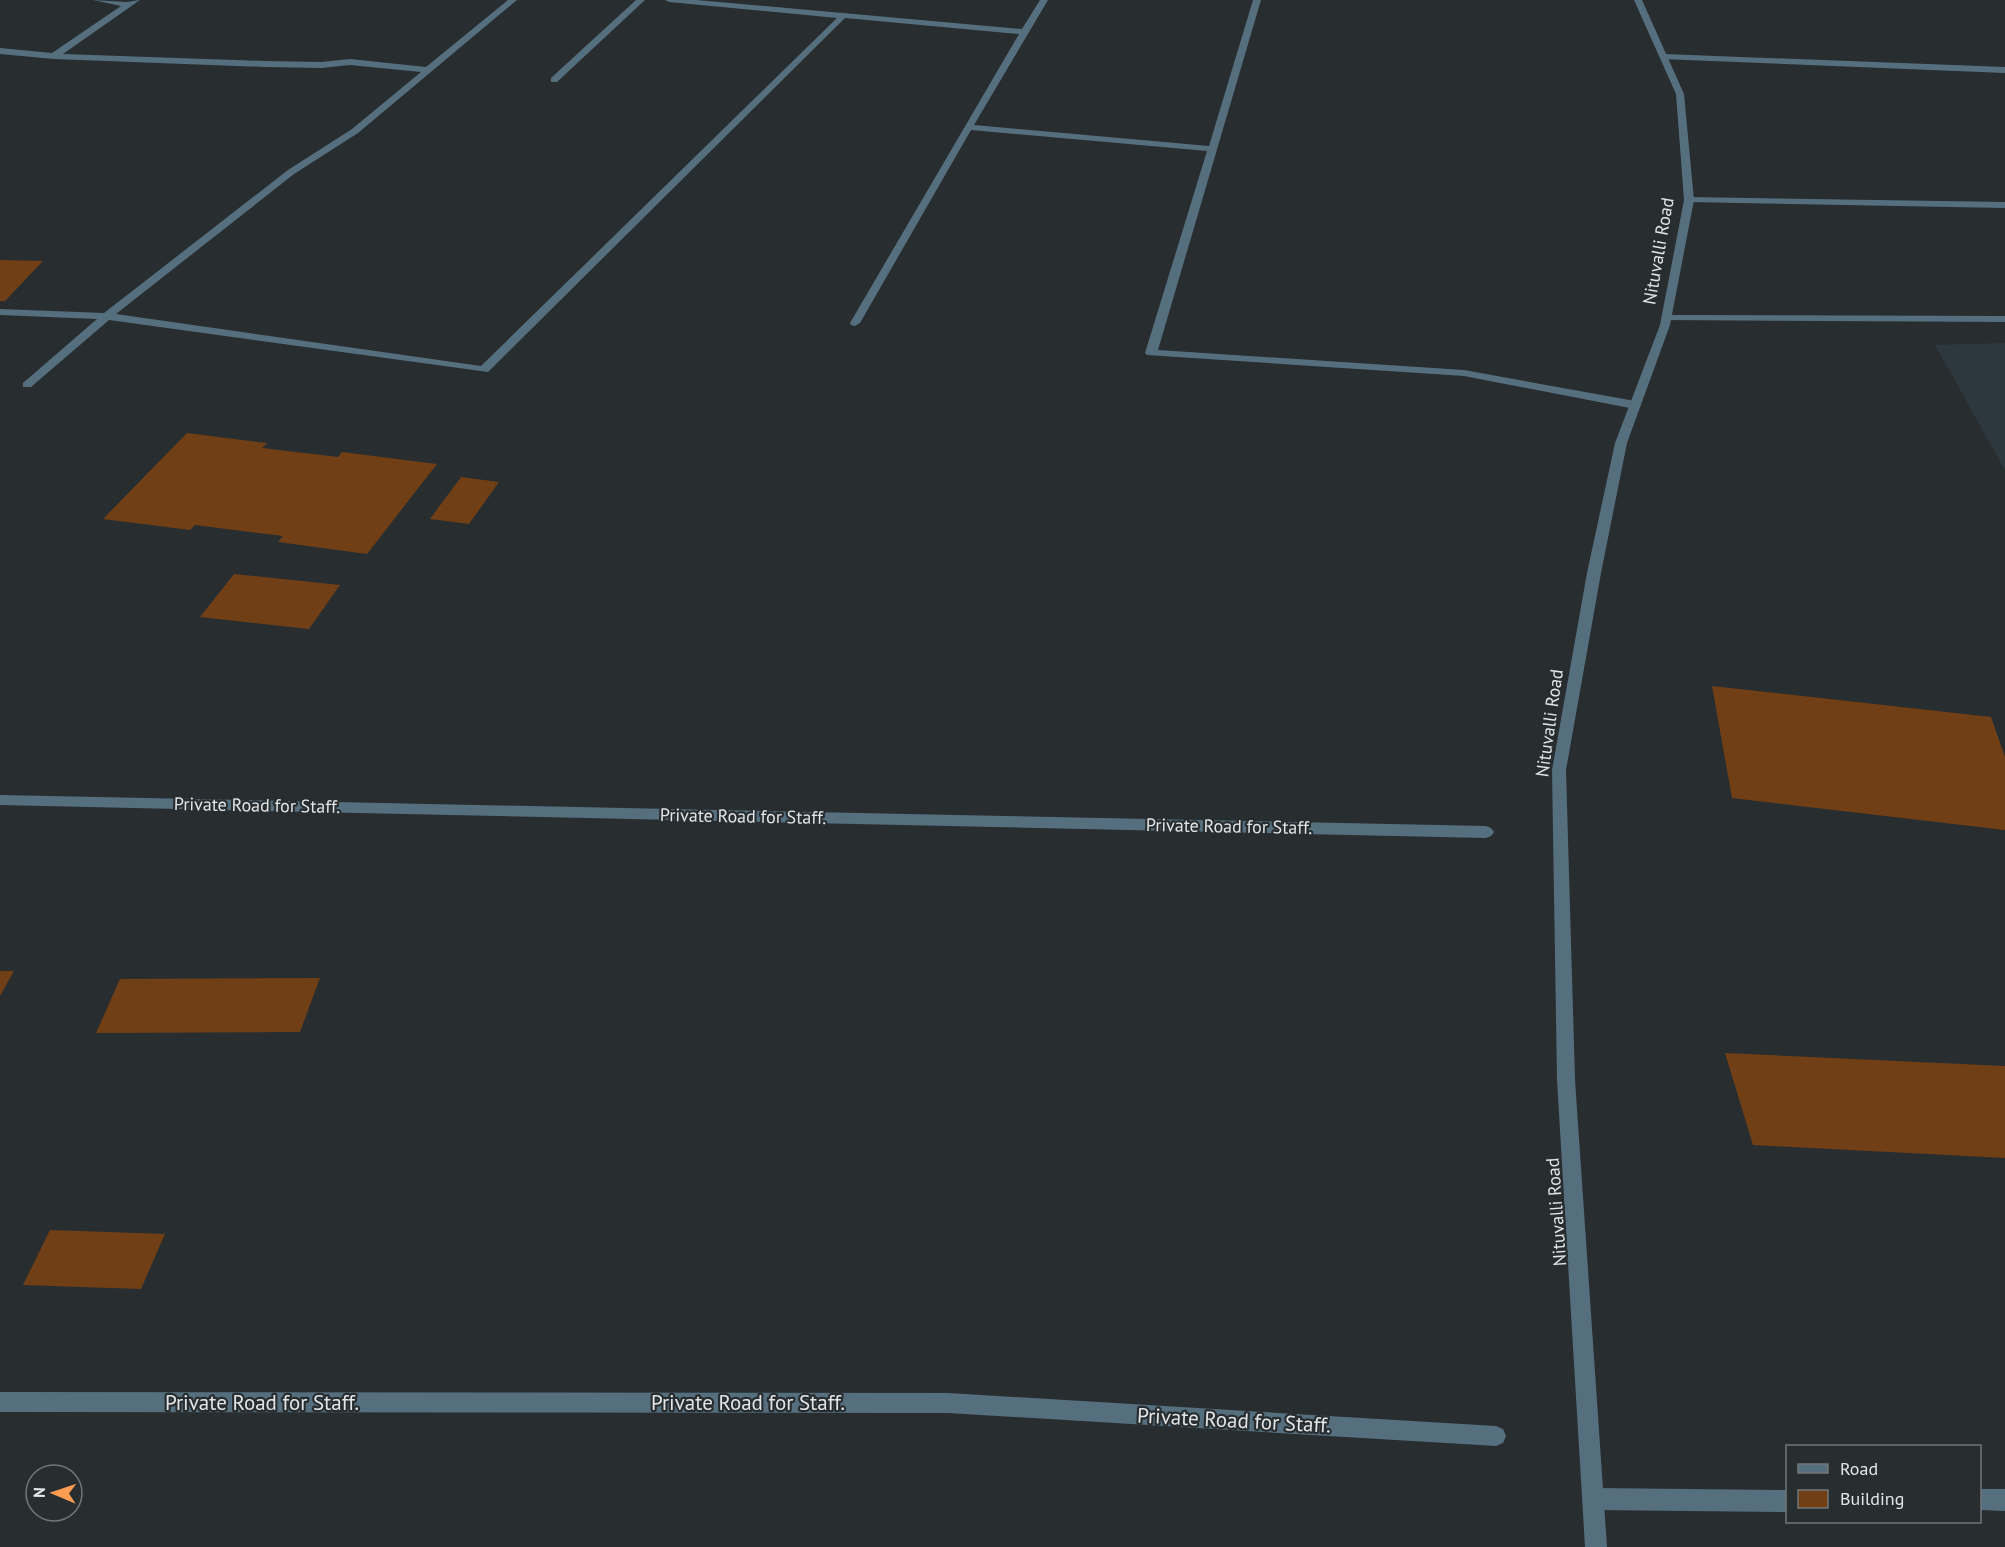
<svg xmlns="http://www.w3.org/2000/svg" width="2005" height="1547" viewBox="0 0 2005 1547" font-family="'PT Sans',sans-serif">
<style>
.built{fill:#2d383e}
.building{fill:#713f15}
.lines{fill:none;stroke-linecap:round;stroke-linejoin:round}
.minor{fill:#556f7f;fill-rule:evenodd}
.tertiary{fill:#556f7f;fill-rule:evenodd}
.labels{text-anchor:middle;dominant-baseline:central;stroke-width:4.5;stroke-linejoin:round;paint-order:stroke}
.street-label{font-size:18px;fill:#e2e5e7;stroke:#282d30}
.near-street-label{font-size:21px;fill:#e2e5e7;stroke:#282d30}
</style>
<rect width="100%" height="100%" fill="#282d30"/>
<path class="built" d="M 2005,343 L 2005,470 L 1935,345 Z"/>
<path class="building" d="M 0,260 L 43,261 L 5,301 L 0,301 Z
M 187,433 L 267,443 L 262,448 L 338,457 L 342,452 L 437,464 L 367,554 L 278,542 L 283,536 L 195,525 L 190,530 L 103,519 Z
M 461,477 L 499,482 L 469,524 L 430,519 Z
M 234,574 L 340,585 L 309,629 L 200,617 Z
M 1712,686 L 1991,717 L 2005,757 L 2005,830 L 1732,798 Z
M 0,971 L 14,971 L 0,996 Z
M 320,978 L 300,1032 L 96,1033 L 120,979 Z
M 1725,1053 L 2005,1066 L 2005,1158 L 1753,1145 Z
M 50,1230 L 165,1234 L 141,1289 L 23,1285 Z"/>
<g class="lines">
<path class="minor" d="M 93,0 L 127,2 L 140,0 L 63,54 L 265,61 L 321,62 L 350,59 L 426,67 L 508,0 L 517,0 L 358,133 L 294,174 L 116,314 L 481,366 L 837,18 L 669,2 L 665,0 L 696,0 L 1022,29 L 1040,0 L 1048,0 L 974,125 L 1209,146 L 1253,0 L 1261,0 L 1158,350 L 1464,370 L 1635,401 L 1641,405 L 1635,409 L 1464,376 L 1147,355 L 1145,353 L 1207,151 L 971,130 L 860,323 L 855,326 L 851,325 L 850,323 L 1019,34 L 845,18 L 488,372 L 109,320 L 31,387 L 23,387 L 23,383 L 97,319 L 0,315 L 0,309 L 104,313 L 288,170 L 352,129 L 421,72 L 350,65 L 321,68 L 265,67 L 54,59 L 0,54 L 0,48 L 52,53 L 121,6 Z
M 636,0 L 645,0 L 557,82 L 551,82 L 551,78 Z
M 1664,54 L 2005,67 L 2005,73 L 1661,59 L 1660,57 Z
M 1689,197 L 2005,202 L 2005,208 L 1686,202 L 1686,198 Z
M 1666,315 L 2005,316 L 2005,322 L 1662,320 L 1661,318 Z
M 0,795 L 1486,826 L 1491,828 L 1494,832 L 1491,836 L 1486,838 L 0,805 Z
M 0,1392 L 948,1393 L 1496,1426 L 1503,1429 L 1506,1436 L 1503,1443 L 1496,1446 L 948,1413 L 0,1412 Z
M 1595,1488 L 1788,1490 L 1788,1512 L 1595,1510 L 1587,1507 L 1584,1499 L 1587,1491 Z
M 1980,1489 L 2005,1489 L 2005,1511 L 1980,1510 Z"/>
<path class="tertiary" d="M 1634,0 L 1642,0 L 1684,94 L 1694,200 L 1670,325 L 1627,443 L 1601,573 L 1566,770 L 1575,1080 L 1607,1547 L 1585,1547 L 1557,1080 L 1552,770 L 1587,573 L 1615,443 L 1660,325 L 1684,200 L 1676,94 Z"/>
</g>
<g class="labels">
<g class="street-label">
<text transform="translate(1658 251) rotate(-80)">Nituvalli Road</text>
<text transform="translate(1549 723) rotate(-82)">Nituvalli Road</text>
<text transform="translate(257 805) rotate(1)">Private Road for Staff.</text>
<text transform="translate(743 816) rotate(1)">Private Road for Staff.</text>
<text transform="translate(1229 826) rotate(1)">Private Road for Staff.</text>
<text transform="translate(1556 1212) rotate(-94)">Nituvalli Road</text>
</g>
<g class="near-street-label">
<text x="262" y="1402">Private Road for Staff.</text>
<text x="748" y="1402">Private Road for Staff.</text>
<text transform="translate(1234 1420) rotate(3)">Private Road for Staff.</text>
</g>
</g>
<rect x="1786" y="1445" width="195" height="78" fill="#282d30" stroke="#727779" stroke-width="1.5"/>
<rect x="1798" y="1464" width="30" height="9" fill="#556f7f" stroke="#727779" stroke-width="1.5"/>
<text x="1840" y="1475" font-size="18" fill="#e2e5e7">Road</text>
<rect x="1798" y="1490" width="30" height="18" fill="#713f15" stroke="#727779" stroke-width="1.5"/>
<text x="1840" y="1505" font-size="18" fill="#e2e5e7">Building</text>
<g transform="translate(54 1493) rotate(272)"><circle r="28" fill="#282d30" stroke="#727779" stroke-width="1.5"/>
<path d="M0-4.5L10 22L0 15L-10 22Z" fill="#fc9d52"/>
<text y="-9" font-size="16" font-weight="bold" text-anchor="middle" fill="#e2e5e7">N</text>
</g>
</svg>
